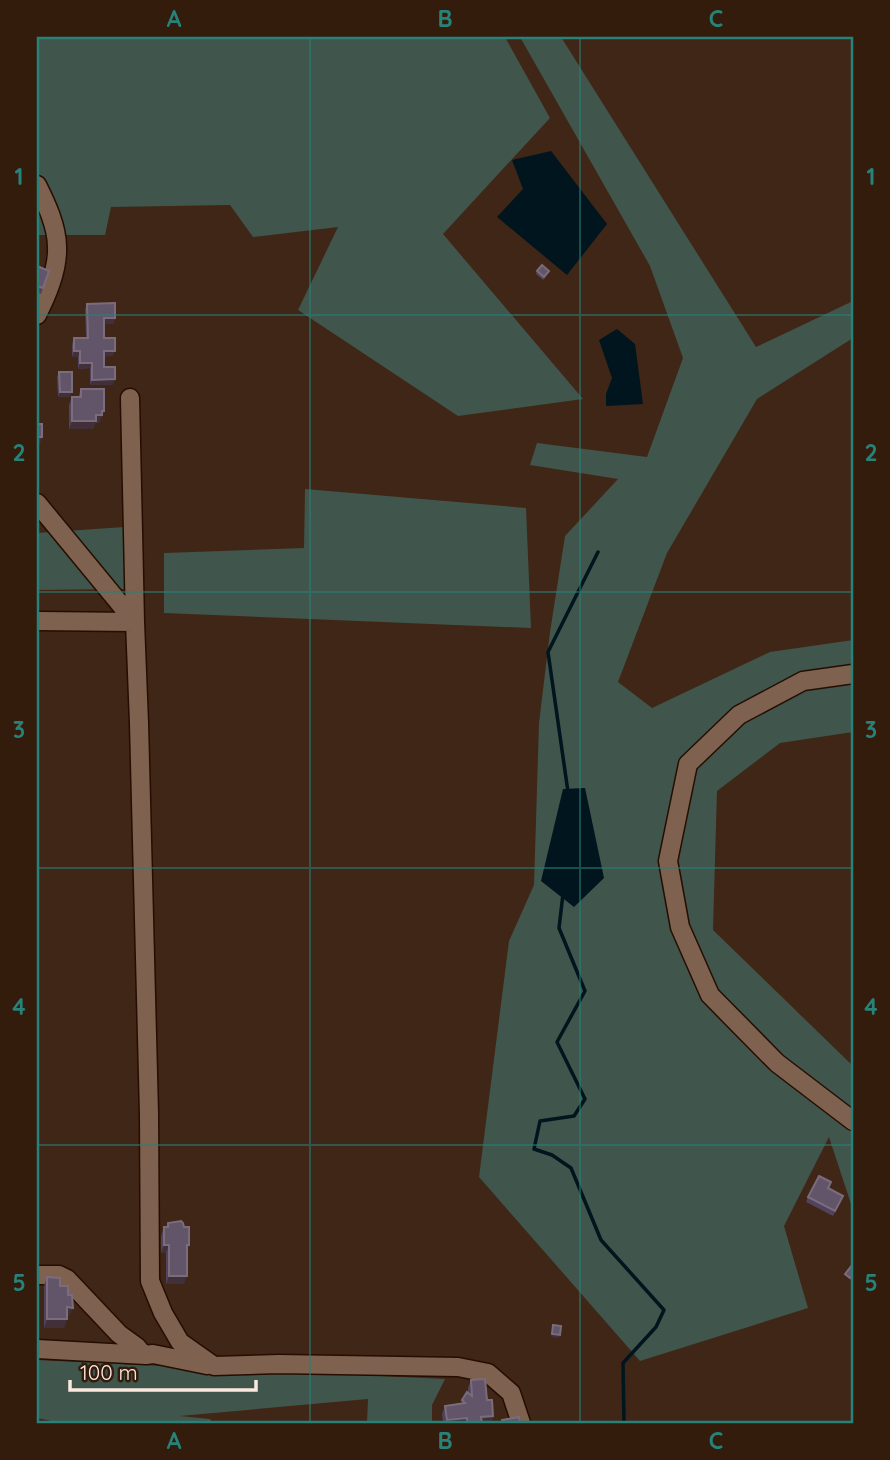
<svg xmlns="http://www.w3.org/2000/svg" width="890" height="1460" viewBox="0 0 890 1460" font-family="Quicksand,sans-serif">
<style>
.green{fill:#40554b}
.water{fill:#00151d}
.lines{fill:none;stroke-linecap:round;stroke-linejoin:round}
.stream{stroke:#00151d;stroke-width:3.5}
.minor-casing{stroke:#250e01;stroke-width:21}
.minor{stroke:#7f6150;stroke-width:18}
.wall{fill:#50435b}
.shaded-wall{fill:#413039}
.building{fill:#625569;stroke:#7a6c7c;stroke-width:2}
.grid{fill:none;stroke:#278279;stroke-width:2;stroke-opacity:0.55}
.neatline{fill:none;stroke:#278279;stroke-width:2.5}
.grid-label{font-size:23px;text-anchor:middle;font-weight:bold;fill:#278279}
</style>
<rect width="100%" height="100%" fill="#3f2616"/>
<path class="green" d="M 37,37 L 505,37 L 550,118 L 443,234 L 583,399 L 458,416 L 298,310 L 338,227 L 253,237 L 230,205 L 111,207 L 105,235 L 37,235 Z
M 520,37 L 561,37 L 756,347 L 853,301 L 853,338 L 757,399 L 667,553 L 618,682 L 652,708 L 770,652 L 853,640 L 853,732 L 780,743 L 717,791 L 713,930 L 853,1066 L 853,1210 L 829,1137 L 784,1226 L 808,1308 L 640,1361 L 479,1177 L 509,941 L 534,885 L 539,723 L 550,632 L 565,536 L 618,479 L 530,465 L 537,443 L 647,457 L 683,358 L 650,266 Z
M 305,489 L 526,508 L 531,628 L 164,613 L 164,553 L 304,548 Z
M 124,527 L 124,589 L 37,590 L 37,533 Z
M 37,1360 L 445,1379 L 432,1405 L 432,1423 L 367,1423 L 368,1399 L 180,1416 L 210,1419 L 212,1423 L 61,1423 L 37,1418 Z"/>
<path class="water" d="M 551,151 L 607,224 L 567,275 L 497,217 L 523,189 L 512,160 Z
M 617,329 L 635,344 L 643,404 L 606,406 L 606,394 L 612,378 L 599,340 Z
M 585,788 L 604,878 L 574,907 L 541,881 L 563,789 Z"/>
<g class="lines">
<path class="stream" d="M 568,792 L 548,652 L 598,552
M 563,894 L 559,928 L 585,991 L 557,1042 L 585,1099 L 574,1116 L 540,1121 L 534,1149 L 552,1155 L 571,1168 L 601,1240 L 664,1310 L 656,1327 L 623,1363 L 624,1423"/>
<g class="minor-casing">
<path id="minor" d="M 37,185 C 46,203 57,226 57,247 C 58,270 47,295 37,315
M 130,398 L 135,622
M 37,503 L 135,622
M 37,621 L 135,622 L 139,723 L 149,1114 L 150,1281 L 163,1313 L 180,1342 L 214,1366 L 279,1364 L 458,1367 L 488,1373 L 511,1393 L 521,1423
M 853,674 L 803,681 L 739,715 L 688,764 L 668,861 L 680,927 L 710,995 L 777,1063 L 853,1121
M 40,1275 L 59,1275 L 67,1279 L 119,1334 L 137,1347 L 141,1352 L 146,1355 L 153,1354 L 207,1365
M 37,1349 L 146,1355"/>
</g>
<use href="#minor" class="minor"/>
</g>
<path class="wall" d="M 37,266 L 49,271 L 41,294 L 37,292 Z
M 537,271 L 549,271 L 543,280 L 536,274 Z
M 87,304 L 115,318 L 113,324 L 104,323 L 104,338 L 113,356 L 104,356 L 104,367 L 113,385 L 90,385 L 90,368 L 78,369 L 78,357 L 72,357 L 72,344 L 74,338 L 86,338 L 85,309 Z
M 59,372 L 70,397 L 58,397 L 57,377 Z
M 81,389 L 104,411 L 99,423 L 95,423 L 93,429 L 69,429 L 69,405 L 72,397 L 78,397 Z
M 828,1188 L 843,1196 L 833,1216 L 806,1202 L 808,1197 Z
M 168,1223 L 184,1227 L 189,1245 L 187,1251 L 184,1284 L 166,1284 L 166,1253 L 161,1253 L 161,1236 L 164,1227 L 166,1227 Z
M 47,1277 L 60,1286 L 68,1295 L 69,1316 L 67,1316 L 64,1328 L 44,1328 L 44,1286 Z
M 471,1380 L 487,1400 L 493,1416 L 491,1423 L 443,1423 L 442,1414 L 445,1406 L 460,1404 L 468,1393 L 468,1388 Z"/>
<path class="shaded-wall" d="M 104,318 L 115,318 L 113,324 L 102,323 Z
M 74,351 L 80,351 L 78,357 L 72,357 Z
M 104,351 L 115,351 L 113,356 L 102,357 Z
M 80,363 L 92,363 L 90,368 L 78,369 Z
M 115,379 L 113,385 L 90,385 L 92,380 Z
M 60,392 L 72,392 L 70,397 L 58,397 Z
M 102,411 L 104,411 L 99,423 L 95,423 L 93,429 L 69,429 L 72,421 L 96,415 Z
M 37,437 L 42,437 L 40,443 L 37,442 Z
M 164,1245 L 169,1245 L 166,1253 L 161,1253 Z
M 169,1276 L 187,1276 L 184,1284 L 166,1284 Z
M 67,1307 L 73,1308 L 69,1316 L 64,1316 Z
M 47,1319 L 67,1319 L 64,1328 L 44,1328 Z
M 552,1334 L 560,1335 L 559,1338 L 551,1337 Z
M 493,1416 L 491,1423 L 479,1423 L 481,1417 Z
M 467,1418 L 465,1423 L 446,1423 L 447,1420 Z"/>
<path class="building" d="M 542,265 L 549,271 L 544,277 L 537,271 Z
M 37,266 L 49,271 L 43,288 L 37,286 Z
M 115,303 L 115,318 L 104,318 L 104,338 L 115,338 L 115,351 L 104,351 L 104,367 L 115,367 L 115,379 L 92,380 L 92,363 L 80,363 L 80,351 L 74,351 L 74,338 L 88,338 L 87,304 Z
M 59,372 L 72,372 L 72,392 L 60,392 Z
M 81,389 L 104,389 L 104,411 L 102,411 L 102,415 L 96,415 L 96,421 L 72,421 L 72,397 L 81,397 Z
M 37,424 L 42,424 L 42,437 L 37,437 Z
M 819,1176 L 831,1182 L 828,1188 L 843,1196 L 835,1211 L 808,1197 Z
M 181,1221 L 183,1223 L 184,1227 L 189,1227 L 189,1245 L 187,1245 L 187,1276 L 169,1276 L 169,1245 L 164,1245 L 164,1227 L 168,1227 L 168,1223 Z
M 853,1264 L 853,1274 L 850,1278 L 845,1274 Z
M 47,1277 L 60,1278 L 60,1286 L 68,1286 L 68,1295 L 72,1295 L 73,1308 L 67,1307 L 67,1319 L 47,1319 Z
M 553,1325 L 561,1326 L 560,1335 L 552,1334 Z
M 485,1379 L 487,1400 L 492,1400 L 493,1416 L 481,1417 L 482,1423 L 467,1423 L 467,1418 L 447,1420 L 445,1406 L 465,1403 L 462,1400 L 467,1392 L 472,1396 L 471,1380 Z
M 519,1417 L 520,1423 L 502,1423 L 502,1420 Z"/>
<path class="grid" d="M 310,37 L 310,1423M 580,37 L 580,1423M 37,315 L 853,315M 37,592 L 853,592M 37,868 L 853,868M 37,1145 L 853,1145"/>
<rect width="890" height="1460" fill="none" stroke="#341c0c" stroke-width="77"/>
<path d="M70 1380v10h186v-10" fill="none" stroke="#fbe9e0" stroke-width="3.5"/>
<text x="80" y="1380" font-size="21" fill="#fbe9e0" stroke="#341c0c" stroke-width="5" paint-order="stroke">100 m</text>
<rect x="38" y="38" width="814" height="1384" class="neatline"/>
<g class="grid-label">
<text x="174" y="27">A</text>
<text x="445" y="27">B</text>
<text x="716" y="27">C</text>
<text x="19" y="185">1</text>
<text x="871" y="185">1</text>
<text x="19" y="461">2</text>
<text x="871" y="461">2</text>
<text x="19" y="738">3</text>
<text x="871" y="738">3</text>
<text x="19" y="1015">4</text>
<text x="871" y="1015">4</text>
<text x="19" y="1291">5</text>
<text x="871" y="1291">5</text>
<text x="174" y="1449">A</text>
<text x="445" y="1449">B</text>
<text x="716" y="1449">C</text>
</g>
</svg>
